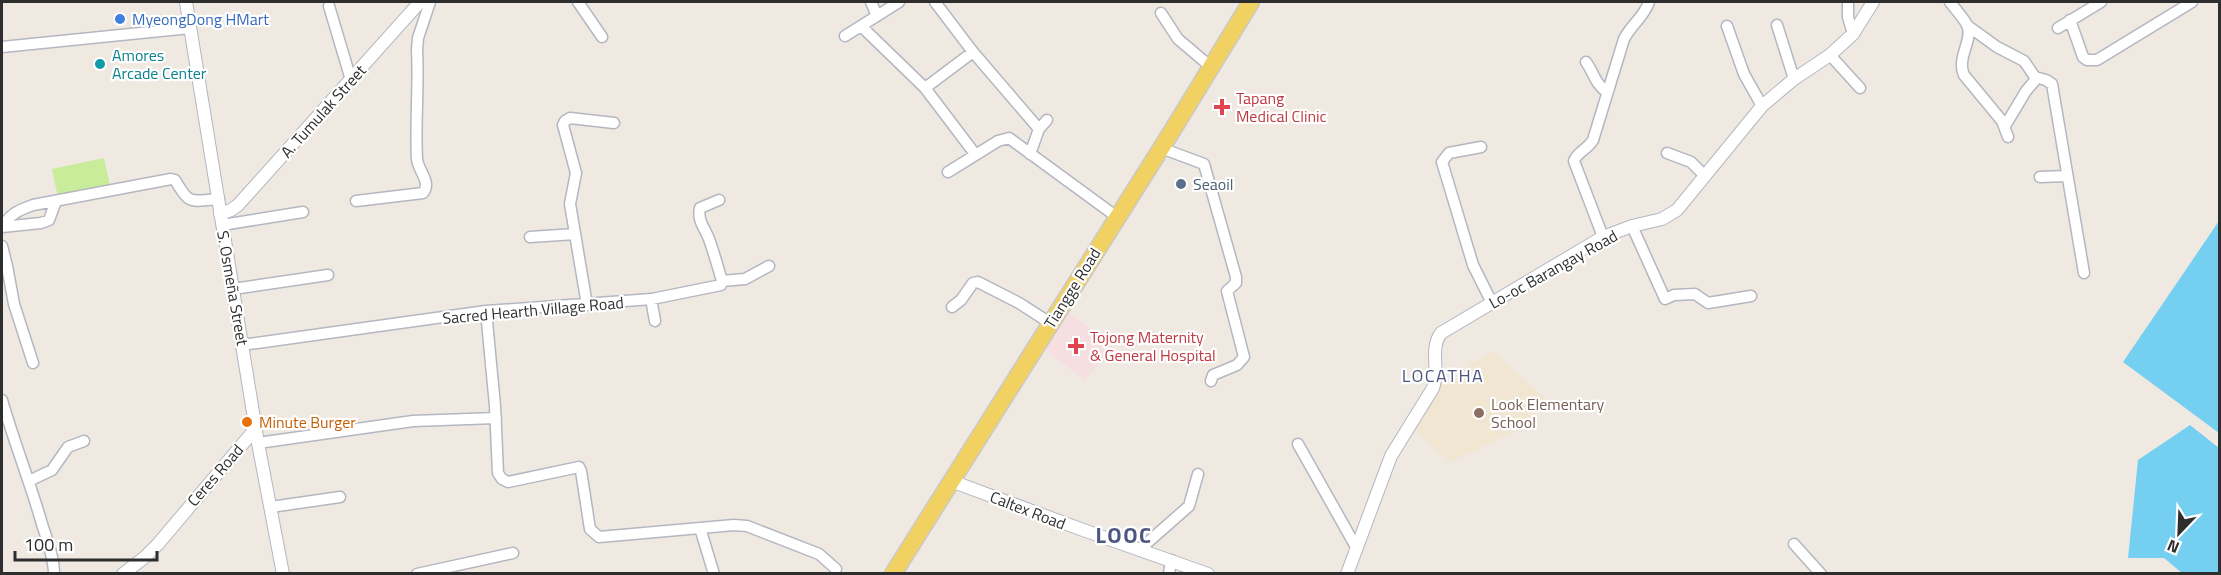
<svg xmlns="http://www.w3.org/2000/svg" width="2221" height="575" viewBox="0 0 2221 575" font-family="'Titillium Web',sans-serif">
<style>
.education{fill:#f0e6d1}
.medical{fill:#f5dfe0}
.pitch{fill:#c9ec9a}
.water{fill:#75cff0}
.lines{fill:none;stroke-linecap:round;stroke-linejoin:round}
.minor-casing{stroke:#b4b7c1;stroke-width:13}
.tertiary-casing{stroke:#b4b7c1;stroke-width:14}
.primary-casing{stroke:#c9c9c9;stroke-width:19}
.minor{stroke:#fff;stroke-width:10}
.tertiary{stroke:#fff;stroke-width:12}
.primary{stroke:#f2d163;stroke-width:16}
.shop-dot{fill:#3f7fe0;stroke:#fff;stroke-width:2}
.culture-dot{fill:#0f9aa8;stroke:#fff;stroke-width:2}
.health-dot{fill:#e0444e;stroke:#fff;stroke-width:2}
.service-dot{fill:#5c6f8a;stroke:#fff;stroke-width:2}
.education-dot{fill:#8d6e63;stroke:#fff;stroke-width:2}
.food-dot{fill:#e8710a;stroke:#fff;stroke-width:2}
.labels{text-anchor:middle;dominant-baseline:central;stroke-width:4.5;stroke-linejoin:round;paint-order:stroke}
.shop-label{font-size:16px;fill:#366cbe;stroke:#fff;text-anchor:start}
.culture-label{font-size:16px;fill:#0d838f;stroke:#fff;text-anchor:start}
.health-label{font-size:16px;fill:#be3a42;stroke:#fff;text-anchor:start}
.street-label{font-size:16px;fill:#2e2e2e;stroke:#fff}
.service-label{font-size:16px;fill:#4e5e75;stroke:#fff;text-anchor:start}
.education-label{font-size:16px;fill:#785e54;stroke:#fff;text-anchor:start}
.food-label{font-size:16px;fill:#c56008;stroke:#fff;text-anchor:start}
.neighbourhood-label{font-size:18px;letter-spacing:1.5px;fill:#4d5680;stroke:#fff}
.district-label{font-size:22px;font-weight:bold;letter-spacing:1.5px;fill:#4d5680;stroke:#fff}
</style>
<rect width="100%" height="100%" fill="#efe9e1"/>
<path class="education" d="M 1493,351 L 1546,399 L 1524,427 L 1450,462 L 1414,429 L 1439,382 L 1459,379 L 1469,365 Z"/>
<path class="medical" d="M 1067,311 L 1112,346 L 1085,380 L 1040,346 Z"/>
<path class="pitch" d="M 104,158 L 110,186 L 58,198 L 52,169 Z"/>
<path class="water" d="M 2219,221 L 2219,433 L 2123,362 Z
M 2190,425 L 2219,448 L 2219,573 L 2182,573 L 2164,558 L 2128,558 L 2138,460 Z"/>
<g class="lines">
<g class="minor-casing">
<path id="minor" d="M 578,2 L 602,37
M 871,2 L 877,16
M 935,2 L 973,52 L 1039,129
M 1848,2 L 1848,17 L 1853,34
M 1950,2 C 1955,9 1963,17 1967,25 C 1974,39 1956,58 1964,75 L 2002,121 L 2008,137
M 329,6 L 351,80
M 1161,13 L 1178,39 L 1211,67
M 2070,20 L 2083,57 L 2087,60 L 2097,60 L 2192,2
M 1777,25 L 1794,79
M 861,26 L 925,88 L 975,154
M 1727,26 L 1744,74 L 1762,106
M 1968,26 L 1997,47 L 2024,61 L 2035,77 L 2046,80 L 2052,84 L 2084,273
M 2058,28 L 2101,2
M 845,36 L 899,2
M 2,47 L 190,28
M 1830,55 L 1860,88
M 1586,62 C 1594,73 1595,84 1607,92
M 925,88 L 973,52
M 2005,126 L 2026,91 L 2037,78
M 1481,147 L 1449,153 L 1442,162 L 1473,265 L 1492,303
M 1161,148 L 1204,164 L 1236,277 L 1236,283 L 1227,291 L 1244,357 L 1237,365 L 1213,375 L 1211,381
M 1667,153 L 1691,162 L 1704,175
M 1030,154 L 1039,129 L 1047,120
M 948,172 L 998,141 L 1009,138 L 1117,217
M 2040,177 L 2066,176
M 356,201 L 423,193 C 432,182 418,171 417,159 C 415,123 419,86 417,50 L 418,38 L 430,2
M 222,225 L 303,212
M 1632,226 L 1665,299 L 1674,295 L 1695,294 L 1708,303 L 1751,296
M 2,227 C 10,214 19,210 33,205 L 171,179 L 175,180 C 190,206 190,201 219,199
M 2,227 L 41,223 L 49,220 L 56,201
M 530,237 L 575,234
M 1603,237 L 1574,161 C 1577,152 1588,149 1593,140 L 1624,39 C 1631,25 1644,17 1649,2
M 2,246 L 7,266 L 14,304 L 33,363
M 722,281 L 745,279 L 769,266
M 233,289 L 328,275
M 651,299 L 655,321
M 587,305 L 570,204 L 576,173 L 563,125 L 565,121 L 570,118 L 614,123
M 952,307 L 961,300 L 973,283 L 978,282 L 1019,303 L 1050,323
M 486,311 L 495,406 L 498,473 L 502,479 L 508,482 L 579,467 L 581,471 L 590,529 L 599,537 L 734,525 L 747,526 L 819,554 L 836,569
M 242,345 L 486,311 L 652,299 L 721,285 L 722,281 C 718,267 714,253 709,239 C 705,228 697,221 700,208 L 719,200
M 2,400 C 14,442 30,482 42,524 C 47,540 54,557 54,574
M 258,443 L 413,421 L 496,418
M 1298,444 L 1356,547
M 29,481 L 52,470 L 68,447 L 84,441
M 271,507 L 340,497
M 700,528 L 714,574
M 1794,544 L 1821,574
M 1139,550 L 1189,506 L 1198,474
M 417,574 L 513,553
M 1169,574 L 1171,560"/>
</g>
<g class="tertiary-casing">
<path id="tertiary" d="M 186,2 L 258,443 L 283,574
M 220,214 L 231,210 L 238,205 L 420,2
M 951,481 L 1086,531 L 1208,574
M 123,574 L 145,557 L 158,544 L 257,427
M 1347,574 L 1391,456 L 1433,388 C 1440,370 1429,349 1441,333 L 1603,237 L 1632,226 L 1662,219 L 1677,210 L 1762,106 L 1794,79 L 1830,55 L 1853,34 L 1873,2"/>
</g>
<g class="primary-casing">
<path id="primary" d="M 893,574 L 1172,131 L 1251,2"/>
</g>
<use href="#minor" class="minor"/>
<use href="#tertiary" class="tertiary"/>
<use href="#primary" class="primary"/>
</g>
<circle class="shop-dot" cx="120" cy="19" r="6"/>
<circle class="culture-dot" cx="100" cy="64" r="6"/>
<g class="health-dot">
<path d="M1219 98h6v6h6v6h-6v6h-6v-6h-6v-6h6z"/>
<path d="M1073 337h6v6h6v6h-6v6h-6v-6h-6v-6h6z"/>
</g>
<circle class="service-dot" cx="1181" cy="184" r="6"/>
<circle class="education-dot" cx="1479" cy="413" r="6"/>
<circle class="food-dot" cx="247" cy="422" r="6"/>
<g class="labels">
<g class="shop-label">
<text x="132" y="19">MyeongDong HMart</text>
</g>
<g class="culture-label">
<text x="112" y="55">Amores<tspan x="112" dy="18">Arcade Center</tspan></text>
</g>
<g class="health-label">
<text x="1236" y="98">Tapang<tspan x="1236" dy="18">Medical Clinic</tspan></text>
<text x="1090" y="337">Tojong Maternity<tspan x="1090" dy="18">&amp; General Hospital</tspan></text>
</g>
<g class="street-label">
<text transform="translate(323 111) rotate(-48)">A. Tumulak Street</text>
<text transform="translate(1553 269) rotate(-29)">Lo-oc Barangay Road</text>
<text transform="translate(233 288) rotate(80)">S. Osmeña Street</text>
<text transform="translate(1072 288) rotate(-58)">Tiangge Road</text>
<text transform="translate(533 310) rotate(-5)">Sacred Hearth Village Road</text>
<text transform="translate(215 475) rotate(-49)">Ceres Road</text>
<text transform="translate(1028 510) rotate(21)">Caltex Road</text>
</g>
<g class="service-label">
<text x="1193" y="184">Seaoil</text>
</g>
<g class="education-label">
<text x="1491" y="404">Look Elementary<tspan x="1491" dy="18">School</tspan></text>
</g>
<g class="food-label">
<text x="259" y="422">Minute Burger</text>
</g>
<g class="neighbourhood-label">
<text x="1443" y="375">LOCATHA</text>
</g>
<g class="district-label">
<text x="1124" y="535">LOOC</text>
</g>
</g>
<rect width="2221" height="575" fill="none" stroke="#2e2e2e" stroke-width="6"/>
<g transform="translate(2179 533) rotate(203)" stroke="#ffffff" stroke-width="4.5" paint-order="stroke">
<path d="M0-4.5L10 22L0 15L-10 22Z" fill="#2e2e2e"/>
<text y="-9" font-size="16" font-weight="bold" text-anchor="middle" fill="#2e2e2e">N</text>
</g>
<path d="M15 551v9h142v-9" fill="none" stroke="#2e2e2e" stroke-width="3"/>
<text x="24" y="551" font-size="18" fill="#2e2e2e" stroke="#ffffff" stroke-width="4.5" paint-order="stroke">100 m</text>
</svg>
